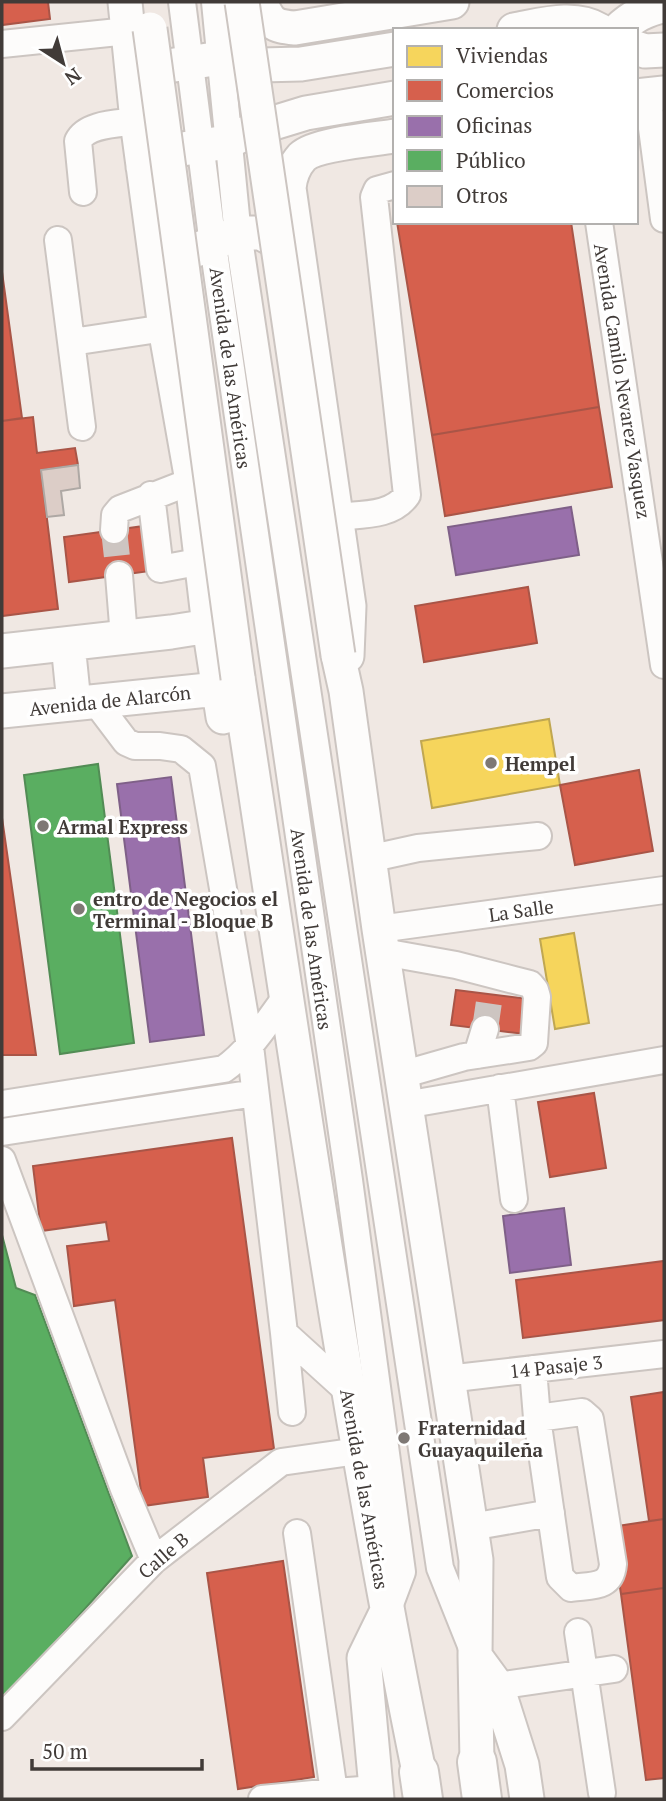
<svg xmlns="http://www.w3.org/2000/svg" width="666" height="1801" viewBox="0 0 666 1801" font-family="'PT Serif',serif">
<style>
.homes{fill:#f6d55c;stroke:#c0a751;stroke-width:2}
.shops{fill:#d6604d;stroke:#a95547;stroke-width:2}
.offices{fill:#9970ab;stroke:#7f6088;stroke-width:2}
.public{fill:#5aae61;stroke:#528c55;stroke-width:2}
.building{fill:#dccdc7;stroke:#aea8a4;stroke-width:2}
.lines{fill:none;stroke-linecap:round;stroke-linejoin:round}
.minor-tunnel{stroke:#cdc5c1;stroke-width:26;stroke-dasharray:26 13;stroke-linecap:butt}
.minor-casing{stroke:#ccc5c1;stroke-width:30}
.major-casing{stroke:#ccc5c1;stroke-width:37}
.highway-casing{stroke:#ccc5c1;stroke-width:42}
.minor{stroke:#fdfcfb;stroke-width:26}
.major{stroke:#fdfcfb;stroke-width:33}
.highway{stroke:#fdfcfb;stroke-width:38}
.major-bridge-casing{stroke:#ccc5c1;stroke-width:37;stroke-linecap:butt}
.major-bridge{stroke:#fdfcfb;stroke-width:33}
.poi-dot{fill:#7e7874;stroke:#fff;stroke-width:2.5}
.labels{text-anchor:middle;dominant-baseline:central;stroke-width:7;stroke-linejoin:round;paint-order:stroke}
.street-label{font-size:19px;fill:#413b38;stroke:#fff}
.poi-label{font-size:19px;font-weight:bold;fill:#413b38;stroke:#fff;text-anchor:start}
</style>
<rect width="100%" height="100%" fill="#f0e8e3"/>
<path class="homes" d="M 549,719 L 560,785 L 432,808 L 421,741 Z
M 574,933 L 589,1023 L 555,1029 L 540,939 Z"/>
<path class="shops" d="M 2,2 L 48,2 L 50,19 L 2,25 Z
M 397,222 L 571,222 L 599,407 L 432,435 Z
M 2,272 L 22,418 L 2,421 Z
M 599,407 L 612,487 L 445,516 L 432,435 Z
M 33,417 L 37,453 L 75,448 L 78,465 L 41,470 L 58,609 L 2,616 L 2,421 Z
M 144,526 L 150,571 L 69,582 L 64,537 Z
M 528,587 L 537,643 L 424,662 L 415,606 Z
M 639,770 L 653,851 L 575,865 L 560,785 Z
M 2,818 L 36,1055 L 2,1055 Z
M 456,990 L 529,999 L 525,1034 L 451,1025 Z
M 594,1093 L 606,1168 L 550,1177 L 538,1102 Z
M 232,1138 L 274,1449 L 203,1458 L 208,1497 L 143,1506 L 115,1300 L 74,1306 L 67,1246 L 109,1241 L 106,1222 L 41,1231 L 33,1166 Z
M 664,1261 L 664,1320 L 523,1338 L 516,1280 Z
M 664,1392 L 664,1519 L 649,1521 L 631,1397 Z
M 664,1519 L 664,1588 L 621,1594 L 611,1527 Z
M 283,1561 L 314,1777 L 238,1789 L 207,1573 Z
M 664,1588 L 664,1778 L 646,1780 L 621,1594 Z"/>
<path class="offices" d="M 571,507 L 579,555 L 456,575 L 448,527 Z
M 171,777 L 204,1035 L 150,1042 L 117,784 Z
M 564,1208 L 571,1265 L 510,1273 L 503,1216 Z"/>
<path class="public" d="M 98,764 L 134,1043 L 60,1054 L 24,775 Z
M 2,1235 L 16,1288 L 35,1295 L 132,1556 L 2,1702 Z"/>
<path class="building" d="M 78,465 L 80,488 L 61,491 L 64,515 L 47,517 L 41,470 Z"/>
<g class="lines">
<path class="minor-tunnel" d="M 114,530 L 119,575
M 485,1029 L 490,995"/>
<g class="minor-casing">
<path id="minor" d="M 182,2 L 213,245 L 349,1180 L 402,1572 L 387,1612
M 215,2 L 237,226 L 440,1568 L 472,1648
M 2,44 L 128,31
M 646,95 L 650,113 L 664,219
M 83,192 L 78,141 C 87,123 119,124 137,121
M 599,222 L 664,665
M 58,240 L 82,427
M 72,342 L 165,328
M 151,495 L 160,569 L 203,561
M 335,517 C 360,514 392,517 407,495 L 374,197 L 377,190 L 395,185
M 114,530 L 115,515 L 120,509 L 192,481
M 119,575 L 124,637
M 95,701 L 126,742 L 135,746 L 160,746 L 181,749 L 202,766 L 250,1046 L 284,1333 L 349,1392
M 368,859 L 418,848 L 538,836
M 379,929 L 664,890
M 383,952 L 456,965 L 514,980 L 530,984 L 535,990 L 537,997 L 534,1043 L 529,1047 L 464,1057 L 401,1075
M 477,1055 L 485,1029
M 500,1088 L 514,1199
M 2,1104 L 224,1069 C 250,1051 267,1022 286,997
M 405,1105 L 664,1060
M 2,1132 L 255,1093
M 2,1160 L 124,1489 L 154,1560
M 284,1333 L 292,1412
M 533,1369 L 537,1418 L 560,1577 L 571,1588 C 591,1585 611,1589 613,1564 L 590,1419 L 582,1412 L 537,1418
M 447,1379 L 664,1354
M 471,1527 L 551,1513
M 297,1533 L 334,1792 L 376,1789
M 578,1632 L 602,1793
M 497,1686 L 614,1669
M 2,1717 L 154,1560 L 281,1462 L 358,1451
M 262,1799 L 334,1792 L 335,1799"/>
</g>
<g class="major-casing">
<path id="major" d="M 125,2 L 137,121 L 165,328 L 192,481 L 209,626 L 223,717
M 260,2 C 270,23 272,26 295,28 L 452,2
M 514,30 C 542,25 574,15 599,30
M 618,30 C 630,18 648,8 664,6
M 636,48 L 645,51 L 664,50
M 132,64 L 161,67 L 221,58 L 261,65 L 301,64 L 395,49
M 636,96 L 664,93
M 143,167 L 156,157 L 176,150 L 227,142 L 257,128 L 306,113 L 395,98
M 161,273 L 181,256 L 238,233 L 261,233 L 296,252
M 68,644 L 74,703
M 2,651 L 171,632 L 209,626
M 338,655 L 346,691 L 379,929 L 476,1560 L 475,1656 L 477,1762
M 347,656 L 349,606 L 289,188 C 290,177 294,166 302,157 C 315,144 375,139 395,136
M 238,678 C 294,1043 345,1409 419,1772
M 2,711 L 218,689
M 475,1656 L 497,1686 L 522,1765 L 527,1799
M 377,1799 L 364,1658 L 386,1613"/>
</g>
<g class="highway-casing">
<path id="highway" d="M 477,1762 L 482,1799
M 419,1772 L 423,1799"/>
</g>
<use href="#minor" class="minor"/>
<use href="#major" class="major"/>
<use href="#highway" class="highway"/>
<g class="major-bridge-casing">
<path id="major-bridge" d="M 242,2 L 338,655
M 150,29 L 238,678"/>
</g>
<use href="#major-bridge" class="major-bridge"/>
</g>
<g class="poi-dot">
<circle cx="491" cy="763" r="7"/>
<circle cx="43" cy="826" r="7"/>
<circle cx="79" cy="909" r="7"/>
<circle cx="404" cy="1438" r="7"/>
</g>
<g class="labels">
<g class="street-label">
<text transform="translate(231 368) rotate(82)">Avenida de las Américas</text>
<text transform="translate(623 381) rotate(81)">Avenida Camilo Nevarez Vasquez</text>
<text transform="translate(110 700) rotate(-6)">Avenida de Alarcón</text>
<text transform="translate(521 910) rotate(-8)">La Salle</text>
<text transform="translate(312 929) rotate(82)">Avenida de las Américas</text>
<text transform="translate(556 1366) rotate(-6)">14 Pasaje 3</text>
<text transform="translate(365 1489) rotate(80)">Avenida de las Américas</text>
<text transform="translate(163 1555) rotate(-41)">Calle B</text>
</g>
<g class="poi-label">
<text x="505" y="763">Hempel</text>
<text x="57" y="826">Armal Express</text>
<text x="93" y="898">entro de Negocios el<tspan x="93" dy="22">Terminal - Bloque B</tspan></text>
<text x="418" y="1427">Fraternidad<tspan x="418" dy="22">Guayaquileña</tspan></text>
</g>
</g>
<rect width="666" height="1801" fill="none" stroke="#413b38" stroke-width="7"/>
<rect x="393" y="28" width="245" height="196" fill="#ffffff" stroke="#b3b1af" stroke-width="2"/>
<rect x="407" y="46" width="35" height="21" fill="#f6d55c" stroke="#b3b1af" stroke-width="2"/>
<text x="456" y="63" font-size="21" fill="#413b38">Viviendas</text>
<rect x="407" y="80" width="35" height="21" fill="#d6604d" stroke="#b3b1af" stroke-width="2"/>
<text x="456" y="98" font-size="21" fill="#413b38">Comercios</text>
<rect x="407" y="116" width="35" height="21" fill="#9970ab" stroke="#b3b1af" stroke-width="2"/>
<text x="456" y="133" font-size="21" fill="#413b38">Oficinas</text>
<rect x="407" y="150" width="35" height="21" fill="#5aae61" stroke="#b3b1af" stroke-width="2"/>
<text x="456" y="168" font-size="21" fill="#413b38">Público</text>
<rect x="407" y="186" width="35" height="21" fill="#dccdc7" stroke="#b3b1af" stroke-width="2"/>
<text x="456" y="203" font-size="21" fill="#413b38">Otros</text>
<g transform="translate(63 63) rotate(144)" stroke="#ffffff" stroke-width="5" paint-order="stroke">
<path d="M0-5L12 26L0 18L-12 26Z" fill="#413b38"/>
<text y="-10" font-size="19" font-weight="bold" text-anchor="middle" fill="#413b38">N</text>
</g>
<path d="M32 1759v10h170v-10" fill="none" stroke="#413b38" stroke-width="3.5"/>
<text x="42" y="1759" font-size="21" fill="#413b38" stroke="#ffffff" stroke-width="5" paint-order="stroke">50 m</text>
</svg>
